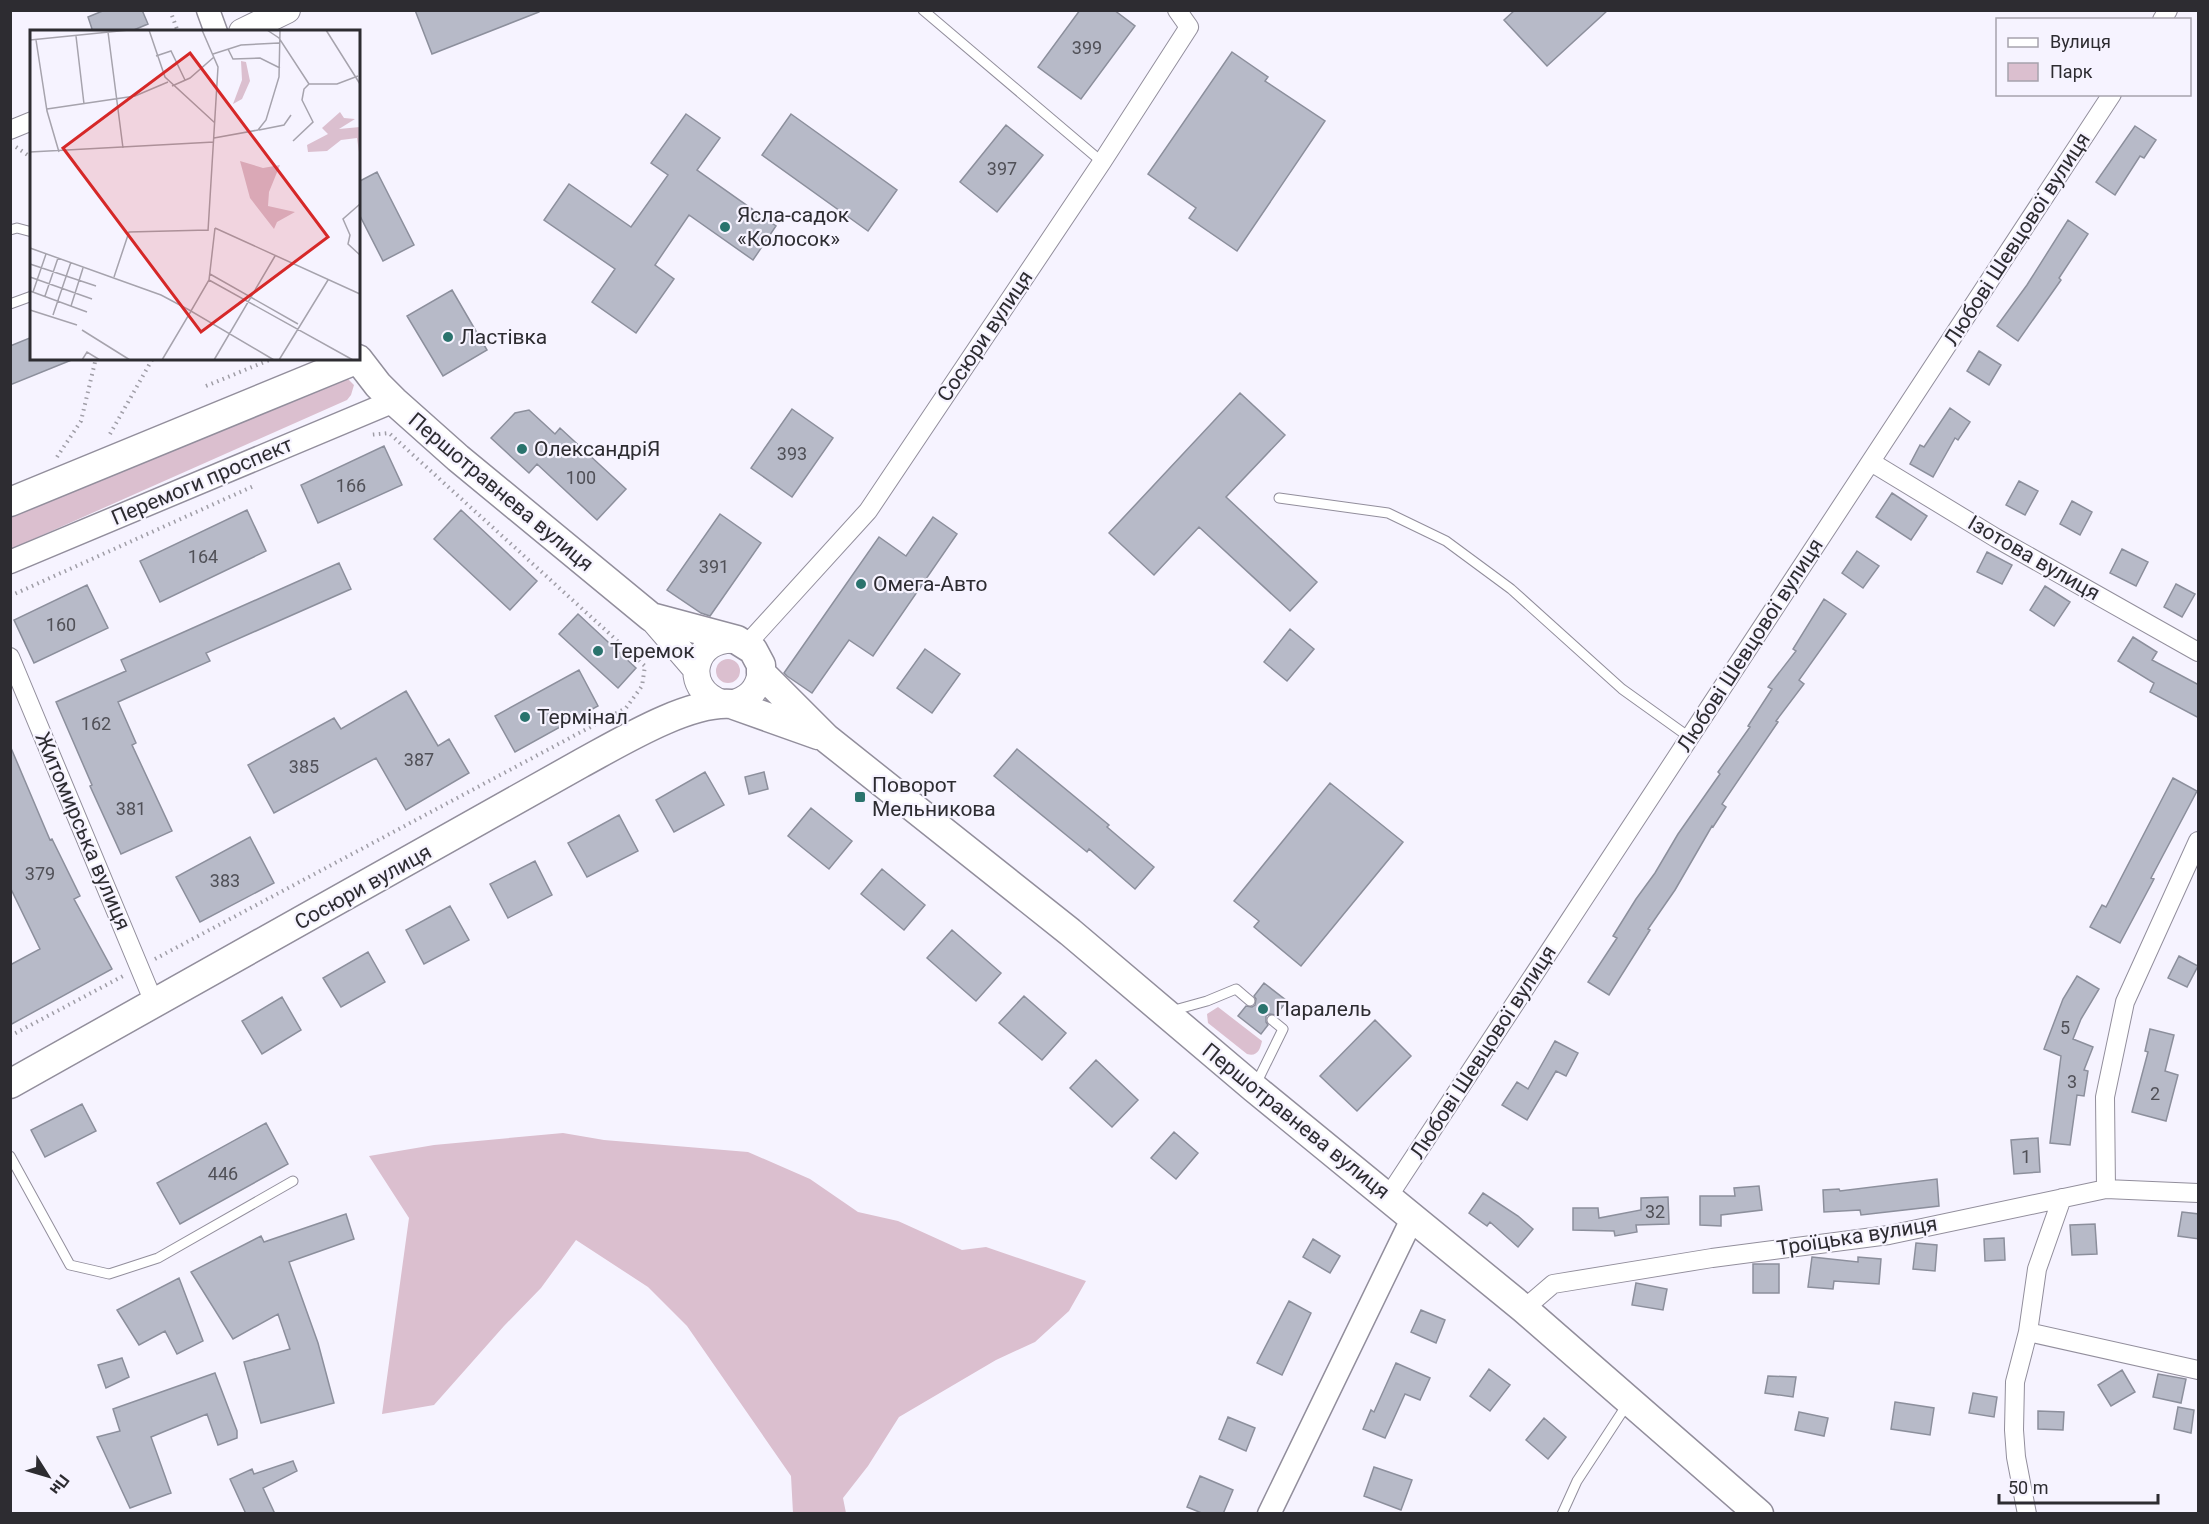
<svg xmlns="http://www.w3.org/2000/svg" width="2209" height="1524" viewBox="0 0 2209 1524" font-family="Roboto,sans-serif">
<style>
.green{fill:#dbbfcf}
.building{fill:#b7bac8;stroke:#8c8f9c;stroke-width:1.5}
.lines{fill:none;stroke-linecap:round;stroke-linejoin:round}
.service-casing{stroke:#928e9c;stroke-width:11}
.minor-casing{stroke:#928e9c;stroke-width:20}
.tertiary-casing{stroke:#928e9c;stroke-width:25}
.secondary-casing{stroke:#928e9c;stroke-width:28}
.primary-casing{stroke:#928e9c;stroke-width:31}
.path{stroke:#9f9da6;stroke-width:4;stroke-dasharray:1.5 4.5;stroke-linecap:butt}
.service{stroke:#fff;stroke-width:9}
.minor{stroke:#fff;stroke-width:18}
.tertiary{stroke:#fff;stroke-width:22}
.secondary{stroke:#fff;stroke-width:26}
.primary{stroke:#fff;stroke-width:28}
.poi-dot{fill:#2a736d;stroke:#f6f3ff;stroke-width:2}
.labels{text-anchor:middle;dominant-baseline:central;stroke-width:4.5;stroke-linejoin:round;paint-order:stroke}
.number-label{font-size:18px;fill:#505057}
.poi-label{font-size:21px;fill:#2d2c31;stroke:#f6f3ff;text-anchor:start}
.street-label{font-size:21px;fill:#2d2c31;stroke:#f6f3ff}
.inset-road{fill:none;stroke:#a6a3ad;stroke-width:1.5}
.view{fill:#d62828;fill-opacity:0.15;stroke:#d62828;stroke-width:3}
.inset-edge{fill:none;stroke:#2d2c31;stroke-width:3}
</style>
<rect width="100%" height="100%" fill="#f6f3ff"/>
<path class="green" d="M 344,375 L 354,385 L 351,395 L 347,400 L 11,549 L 11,511 Z
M716 671a12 12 0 1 1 24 0a12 12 0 1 1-24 0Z
M 1218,1007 L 1262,1041 C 1260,1050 1257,1057 1247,1054 L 1208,1023 L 1207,1014 Z
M 563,1133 L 604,1140 L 748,1152 L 810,1179 L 858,1212 L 898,1221 L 962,1250 L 986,1247 L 1086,1281 L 1069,1311 L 1035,1342 L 996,1360 L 899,1417 L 868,1466 L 843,1498 L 846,1513 L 793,1513 L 791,1476 L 687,1326 L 648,1287 L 576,1240 L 541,1288 L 504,1326 L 434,1405 L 382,1414 L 409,1218 L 369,1156 L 434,1145 Z"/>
<path class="building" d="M 105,10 L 142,10 L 148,24 L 129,32 L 93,32 L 88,17 Z
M 415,10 L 539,10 L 539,12 L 432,54 Z
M 1080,10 L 1114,10 L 1135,26 L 1081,99 L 1038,67 Z
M 1515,10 L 1608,10 L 1547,66 L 1504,20 Z
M 1232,52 L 1268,77 L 1265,81 L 1325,121 L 1237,251 L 1189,218 L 1196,208 L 1148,174 Z
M 686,114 L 720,138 L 697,170 L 776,226 L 753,260 L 689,215 L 655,265 L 674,279 L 636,333 L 592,302 L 615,269 L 544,220 L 569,184 L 631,227 L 668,175 L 651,163 Z
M 791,114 L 897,190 L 868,231 L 762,155 Z
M 1006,125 L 1043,155 L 997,212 L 960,182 Z
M 2135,126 L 2156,140 L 2144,158 L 2140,156 L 2115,195 L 2096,182 Z
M 377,172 L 414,245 L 383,261 L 358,212 L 358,182 Z
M 2068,220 L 2088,234 L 2059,278 L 2061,280 L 2018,341 L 1997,326 L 2027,285 Z
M 452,290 L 487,350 L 443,376 L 407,316 Z
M 32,337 L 32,358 L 74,359 L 10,385 L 10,346 Z
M 1979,351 L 2001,365 L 1989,385 L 1967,371 Z
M 1240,393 L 1285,435 L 1226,497 L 1317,582 L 1290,611 L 1199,527 L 1154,575 L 1109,533 Z
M 1950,408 L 1970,422 L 1958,440 L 1955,438 L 1933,477 L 1910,464 L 1920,445 L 1924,447 Z
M 792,409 L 833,438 L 792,497 L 751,468 Z
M 529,410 L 555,434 L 560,428 L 626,489 L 597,520 L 537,464 L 529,473 L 491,438 L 515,413 Z
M 384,446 L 402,485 L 318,523 L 301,485 Z
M 2019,481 L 2038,491 L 2025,515 L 2006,505 Z
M 1892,493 L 1927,516 L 1911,540 L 1876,517 Z
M 2072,501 L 2092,512 L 2080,535 L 2060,524 Z
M 247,510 L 266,551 L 160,602 L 140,561 Z
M 461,510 L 537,581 L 510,610 L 434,539 Z
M 720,514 L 761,543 L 710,616 L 701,613 L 667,590 Z
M 933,517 L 957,534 L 873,656 L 849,640 L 812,693 L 787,676 L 784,673 L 879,537 L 906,556 Z
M 2122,549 L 2148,562 L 2136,586 L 2110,573 Z
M 1857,551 L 1879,566 L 1863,588 L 1842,573 Z
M 1987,552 L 2012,565 L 2002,584 L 1977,572 Z
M 339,563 L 351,589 L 206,653 L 210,661 L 118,702 L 136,743 L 132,745 L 172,831 L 121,854 L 90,786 L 92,785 L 56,702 L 126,671 L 121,660 Z
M 2176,584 L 2195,594 L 2182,617 L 2164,607 Z
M 87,585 L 108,628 L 34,663 L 14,620 Z
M 2045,586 L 2070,602 L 2054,626 L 2030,610 Z
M 1824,599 L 1846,614 L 1799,680 L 1804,684 L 1776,721 L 1778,722 L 1722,804 L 1726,807 L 1713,827 L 1712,826 L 1675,890 L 1648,929 L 1650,930 L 1609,995 L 1588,982 L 1617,938 L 1613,936 L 1636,899 L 1655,873 L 1678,834 L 1720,774 L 1718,772 L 1750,727 L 1748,726 L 1772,689 L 1768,687 L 1796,651 L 1793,649 Z
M 578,614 L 636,668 L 618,688 L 559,634 Z
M 1290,629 L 1314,649 L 1287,681 L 1264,662 Z
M 2133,637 L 2157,652 L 2152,660 L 2199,685 L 2199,718 L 2150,692 L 2154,683 L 2118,661 Z
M 925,649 L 960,674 L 932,713 L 897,688 Z
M 579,670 L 598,706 L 515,752 L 495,716 Z
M 406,691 L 438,746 L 449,739 L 469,773 L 406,810 L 376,758 L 274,813 L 248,765 L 334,718 L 341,729 Z
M 11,748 L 50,840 L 52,839 L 80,896 L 74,899 L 112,969 L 10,1025 L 10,965 L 40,949 L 10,887 Z
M 1017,749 L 1109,825 L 1107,827 L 1154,867 L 1135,889 L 1089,849 L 1087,852 L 994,776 Z
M 705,772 L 724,805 L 674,832 L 656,800 Z
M 764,772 L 768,789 L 749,794 L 745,777 Z
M 2173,778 L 2197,791 L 2151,878 L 2154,879 L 2120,943 L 2090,927 L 2102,905 L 2106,907 Z
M 1330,783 L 1403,842 L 1301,966 L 1254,927 L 1259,921 L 1234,901 Z
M 811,808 L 852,841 L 829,869 L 788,836 Z
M 619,815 L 638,851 L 587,877 L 568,843 Z
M 250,837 L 274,883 L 200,922 L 176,877 Z
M 535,861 L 552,895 L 508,918 L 490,884 Z
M 882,869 L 925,905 L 904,930 L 861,894 Z
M 450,906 L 469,940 L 424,964 L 406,930 Z
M 952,930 L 1001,973 L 976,1001 L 927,958 Z
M 368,952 L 385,982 L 341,1007 L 323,978 Z
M 2179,956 L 2198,966 L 2187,987 L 2168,978 Z
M 2077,976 L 2099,989 L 2081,1019 L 2073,1039 L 2093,1047 L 2084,1070 L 2088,1071 L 2084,1096 L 2077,1095 L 2070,1145 L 2050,1143 L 2061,1056 L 2044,1049 L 2063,999 Z
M 1264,983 L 1287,1001 L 1276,1015 L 1270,1014 L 1266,1016 L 1266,1022 L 1268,1025 L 1261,1034 L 1238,1016 L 1246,1006 L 1252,1007 L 1255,1005 L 1256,999 L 1254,996 Z
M 1024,996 L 1066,1033 L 1042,1060 L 999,1023 Z
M 282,997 L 301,1030 L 262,1054 L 242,1021 Z
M 1375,1020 L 1411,1056 L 1357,1111 L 1320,1076 Z
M 2150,1029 L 2174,1035 L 2165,1071 L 2178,1075 L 2166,1121 L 2132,1112 L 2148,1052 L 2145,1051 Z
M 1555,1041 L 1578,1053 L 1566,1076 L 1556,1071 L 1527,1120 L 1502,1105 L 1517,1082 L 1528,1089 Z
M 1096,1060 L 1138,1100 L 1112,1127 L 1070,1088 Z
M 82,1104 L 96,1131 L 45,1157 L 31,1130 Z
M 266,1123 L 288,1164 L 180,1224 L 157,1183 Z
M 1174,1132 L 1198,1153 L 1176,1179 L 1151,1158 Z
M 2038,1138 L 2040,1172 L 2014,1174 L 2011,1140 Z
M 1937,1179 L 1939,1206 L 1861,1215 L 1860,1210 L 1824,1212 L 1823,1190 L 1839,1189 L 1840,1191 Z
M 1759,1186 L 1762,1210 L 1721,1215 L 1721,1226 L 1700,1225 L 1700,1196 L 1735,1196 L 1734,1188 Z
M 1483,1193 L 1518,1216 L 1533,1229 L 1518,1247 L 1490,1222 L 1487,1226 L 1469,1213 Z
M 1668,1197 L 1669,1224 L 1636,1225 L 1637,1232 L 1615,1236 L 1614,1231 L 1573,1230 L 1573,1208 L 1598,1208 L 1599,1218 L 1641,1210 L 1641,1198 Z
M 2182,1212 L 2199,1214 L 2199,1239 L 2178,1236 Z
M 346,1214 L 354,1239 L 289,1262 L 318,1343 L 334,1403 L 261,1423 L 244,1362 L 290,1349 L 278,1314 L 233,1339 L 191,1272 L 261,1236 L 264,1242 Z
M 2095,1224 L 2097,1254 L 2072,1255 L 2070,1225 Z
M 2004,1238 L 2005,1260 L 1985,1261 L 1984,1239 Z
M 1313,1239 L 1340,1256 L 1330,1273 L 1303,1257 Z
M 1916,1243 L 1937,1245 L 1935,1271 L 1913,1269 Z
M 1812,1257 L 1858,1262 L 1858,1257 L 1881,1259 L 1879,1284 L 1834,1281 L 1833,1289 L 1808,1287 Z
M 1753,1264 L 1779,1264 L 1779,1293 L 1753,1293 Z
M 179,1278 L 203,1341 L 177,1354 L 165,1331 L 139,1345 L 117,1310 Z
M 1636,1283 L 1667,1289 L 1663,1310 L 1632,1305 Z
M 1289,1301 L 1311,1313 L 1282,1375 L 1257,1363 Z
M 1421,1310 L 1445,1320 L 1436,1343 L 1411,1332 Z
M 122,1358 L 129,1377 L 106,1388 L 98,1365 Z
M 1396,1363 L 1430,1378 L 1420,1400 L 1405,1394 L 1385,1438 L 1363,1429 L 1371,1410 L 1374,1412 Z
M 1489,1369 L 1510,1385 L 1490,1411 L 1470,1396 Z
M 2122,1370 L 2135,1392 L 2111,1406 L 2098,1385 Z
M 215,1373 L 237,1431 L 237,1438 L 218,1445 L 207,1414 L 151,1437 L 171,1493 L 130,1508 L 97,1437 L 120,1431 L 113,1409 Z
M 2158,1374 L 2186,1379 L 2181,1403 L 2153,1397 Z
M 1768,1376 L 1796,1377 L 1793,1397 L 1765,1393 Z
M 1973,1393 L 1997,1397 L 1994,1417 L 1969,1413 Z
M 1895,1402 L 1934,1408 L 1930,1435 L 1891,1429 Z
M 2178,1407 L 2194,1410 L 2191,1433 L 2174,1429 Z
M 2038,1411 L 2064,1412 L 2063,1430 L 2038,1429 Z
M 1799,1412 L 1828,1418 L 1824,1436 L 1795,1430 Z
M 1228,1417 L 1255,1428 L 1246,1451 L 1219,1439 Z
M 1544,1418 L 1566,1437 L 1548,1459 L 1526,1440 Z
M 293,1461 L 297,1471 L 263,1488 L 275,1514 L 246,1514 L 230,1479 L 252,1469 L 254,1474 Z
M 1374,1467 L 1412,1480 L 1401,1510 L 1364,1496 Z
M 1200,1476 L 1233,1490 L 1223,1514 L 1204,1514 L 1187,1507 Z"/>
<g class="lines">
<g class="service-casing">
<path id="service" d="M 923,10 L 1102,162
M 10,230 L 17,228 L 32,232
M 10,304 L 32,296
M 1279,498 L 1388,513 L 1446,541 L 1511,589 L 1622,689 L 1689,737
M 1171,1011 L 1207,1001 L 1236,989 L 1250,1001
M 1255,1086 L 1283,1029 L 1272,1020
M 10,1156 L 70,1265 L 109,1274 L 158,1258 L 293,1181
M 1562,1514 L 1577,1481 L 1628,1403"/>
</g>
<g class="minor-casing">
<path id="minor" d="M 2162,20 L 2168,10
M 10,130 L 32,121
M 1871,462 L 1996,538 L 2198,652
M 747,644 L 868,511 L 1102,162 L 1189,27 L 1177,10
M 10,657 L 155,1005
M 2106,1189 L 2105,1097 L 2125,1002 L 2198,841
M 1388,1197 L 2112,94
M 1524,1309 L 1553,1284 L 1712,1258 L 1889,1235 L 2106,1189 L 2198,1193
M 2028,1332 L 2198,1370
M 2027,1514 L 2016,1457 L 2014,1430 L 2015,1382 L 2028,1332 L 2037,1269 L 2062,1198"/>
</g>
<g class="tertiary-casing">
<path id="tertiary" d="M 208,10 L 216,32
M 10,562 L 394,401
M 1269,1514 L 1413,1217"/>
</g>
<g class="secondary-casing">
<path id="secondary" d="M 242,32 L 287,10
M 651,617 L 696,669
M 722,703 C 680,689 693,635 737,640
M 731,704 C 749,699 757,691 761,673"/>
</g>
<g class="primary-casing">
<path id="primary" d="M 10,502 L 358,359 L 378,385 L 394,401 L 458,458 L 651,617 L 737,640 L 753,650 L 761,665 L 761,673 L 826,738 L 1070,932 L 1254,1088 L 1524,1309 L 1759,1514
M 10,1084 L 580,764 C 619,743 687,701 731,704 L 818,735"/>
</g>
<path class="path" d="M 170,10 L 178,32
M 16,147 L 32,158
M 206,386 L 274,358
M 110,434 L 153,358
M 57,457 L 81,421 L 96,358
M 10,596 L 256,485
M 155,959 L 626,708 L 642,686 L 645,666 L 389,433 L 369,435
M 10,1036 L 125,975"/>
<use href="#service" class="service"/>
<use href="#minor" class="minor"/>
<use href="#tertiary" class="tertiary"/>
<use href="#secondary" class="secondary"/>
<use href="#primary" class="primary"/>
</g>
<g class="poi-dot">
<circle cx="725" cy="227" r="6"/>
<circle cx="448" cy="337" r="6"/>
<circle cx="522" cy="449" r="6"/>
<circle cx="861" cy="584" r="6"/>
<circle cx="598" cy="651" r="6"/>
<circle cx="525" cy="717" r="6"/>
<rect x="854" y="791" width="12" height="12" rx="3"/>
<circle cx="1263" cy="1009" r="6"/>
</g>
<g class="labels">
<g class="number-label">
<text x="1087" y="47">399</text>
<text x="1002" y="168">397</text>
<text x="792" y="453">393</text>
<text x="581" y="477">100</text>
<text x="351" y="485">166</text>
<text x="203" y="556">164</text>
<text x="714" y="566">391</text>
<text x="61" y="624">160</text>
<text x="96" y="723">162</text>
<text x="419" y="759">387</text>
<text x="304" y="766">385</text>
<text x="131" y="808">381</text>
<text x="40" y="873">379</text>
<text x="225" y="880">383</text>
<text x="2065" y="1027">5</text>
<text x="2072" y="1081">3</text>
<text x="2155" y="1093">2</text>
<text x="2026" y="1156">1</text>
<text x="223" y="1173">446</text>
<text x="1655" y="1211">32</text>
</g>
<g class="poi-label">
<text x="737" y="215">Ясла-садок<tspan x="737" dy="24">«Колосок»</tspan></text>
<text x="460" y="337">Ластівка</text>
<text x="534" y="449">ОлександріЯ</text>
<text x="873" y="584">Омега-Авто</text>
<text x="610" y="651">Теремок</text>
<text x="537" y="717">Термінал</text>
<text x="872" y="785">Поворот<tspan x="872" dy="24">Мельникова</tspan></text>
<text x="1275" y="1009">Паралель</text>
</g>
<g class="street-label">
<text transform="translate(2017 239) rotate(-57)">Любові Шевцової вулиця</text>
<text transform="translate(985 336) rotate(-56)">Сосюри вулиця</text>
<text transform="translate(202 481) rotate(-23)">Перемоги проспект</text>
<text transform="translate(501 492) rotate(40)">Першотравнева вулиця</text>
<text transform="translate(2034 558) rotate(30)">Ізотова вулиця</text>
<text transform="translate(1750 645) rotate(-57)">Любові Шевцової вулиця</text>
<text transform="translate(83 831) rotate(67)">Житомирська вулиця</text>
<text transform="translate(363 887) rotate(-29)">Сосюри вулиця</text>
<text transform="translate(1483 1052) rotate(-57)">Любові Шевцової вулиця</text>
<text transform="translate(1296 1121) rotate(39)">Першотравнева вулиця</text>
<text transform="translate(1857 1236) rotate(-9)">Троїцька вулиця</text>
</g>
</g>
<g transform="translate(30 30)">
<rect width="330" height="330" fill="#f6f3ff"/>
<path d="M 211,31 L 216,32 L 220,51 L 212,69 L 203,74 L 212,50 ZM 310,82 L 314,88 L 325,89 L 309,99 L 330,97 L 330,129 L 327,108 L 311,110 L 297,121 L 278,122 L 277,115 L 298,104 L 292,98 ZM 210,131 L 233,138 L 250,135 L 239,162 L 238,176 L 265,182 L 247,192 L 244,199 L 220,168 Z" fill="#dbbfcf"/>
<path class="inset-road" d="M 119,0 L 135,47 L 185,93M 172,0 L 188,37 L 178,201M 237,0 L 249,8 L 279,54M 296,0 L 330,54M 78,2 L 93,118M 46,6 L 54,74M 0,10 L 99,0M 6,10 L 17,81 L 29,122M 198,19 L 203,29 L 230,28 L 250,38M 183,24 L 211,15 L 249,13M 126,26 L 141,21 L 155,50M 142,56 L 160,48 L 184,27M 17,79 L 105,66 L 138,52M 229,100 L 254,95 L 261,85M 184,108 L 228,100 L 236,90 L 249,47 L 250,0M 263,111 L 283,92 L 272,70 L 274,59 L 279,54 L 307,54 L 328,46M 0,122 L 184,112M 330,174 L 313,189 L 320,205 L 318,214 L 330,225M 185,198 L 330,264M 0,218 L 131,265 L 161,281 L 179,250 L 185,198M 0,234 L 66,256M 180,244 L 268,294M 0,247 L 62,269M 84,247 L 99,202 L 178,200M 179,250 L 323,330M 0,261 L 57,282M 3,262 L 16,224M 15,266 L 28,228M 41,276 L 53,238M 0,280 L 47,295M 23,285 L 41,232M 52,300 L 100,330M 52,330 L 57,322 L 70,330M 132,330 L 161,281 L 244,330M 184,330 L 245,226M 249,330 L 298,250"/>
<path class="view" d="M 160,23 L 298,207 L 171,302 L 33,118 Z"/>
<rect width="330" height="330" class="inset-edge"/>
</g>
<rect width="2209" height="1524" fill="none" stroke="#2d2c31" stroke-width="24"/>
<rect x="1996" y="18" width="195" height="78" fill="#f6f3ff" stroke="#a6a3ad" stroke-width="1.5"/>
<rect x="2008" y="38" width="30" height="9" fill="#ffffff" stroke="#a6a3ad" stroke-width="1.5"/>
<text x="2050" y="48" font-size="18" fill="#2d2c31">Вулиця</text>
<rect x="2008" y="63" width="30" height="18" fill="#dbbfcf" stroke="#a6a3ad" stroke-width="1.5"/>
<text x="2050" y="78" font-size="18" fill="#2d2c31">Парк</text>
<g transform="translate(48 1476) rotate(127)" stroke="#f6f3ff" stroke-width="4.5" paint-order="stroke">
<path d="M0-4.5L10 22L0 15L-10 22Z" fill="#2d2c31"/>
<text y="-9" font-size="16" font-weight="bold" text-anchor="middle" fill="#2d2c31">Пн</text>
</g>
<path d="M1999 1494v9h159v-9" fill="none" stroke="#2d2c31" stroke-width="3"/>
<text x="2008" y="1494" font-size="18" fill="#2d2c31" stroke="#f6f3ff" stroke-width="4.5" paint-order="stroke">50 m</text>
</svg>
